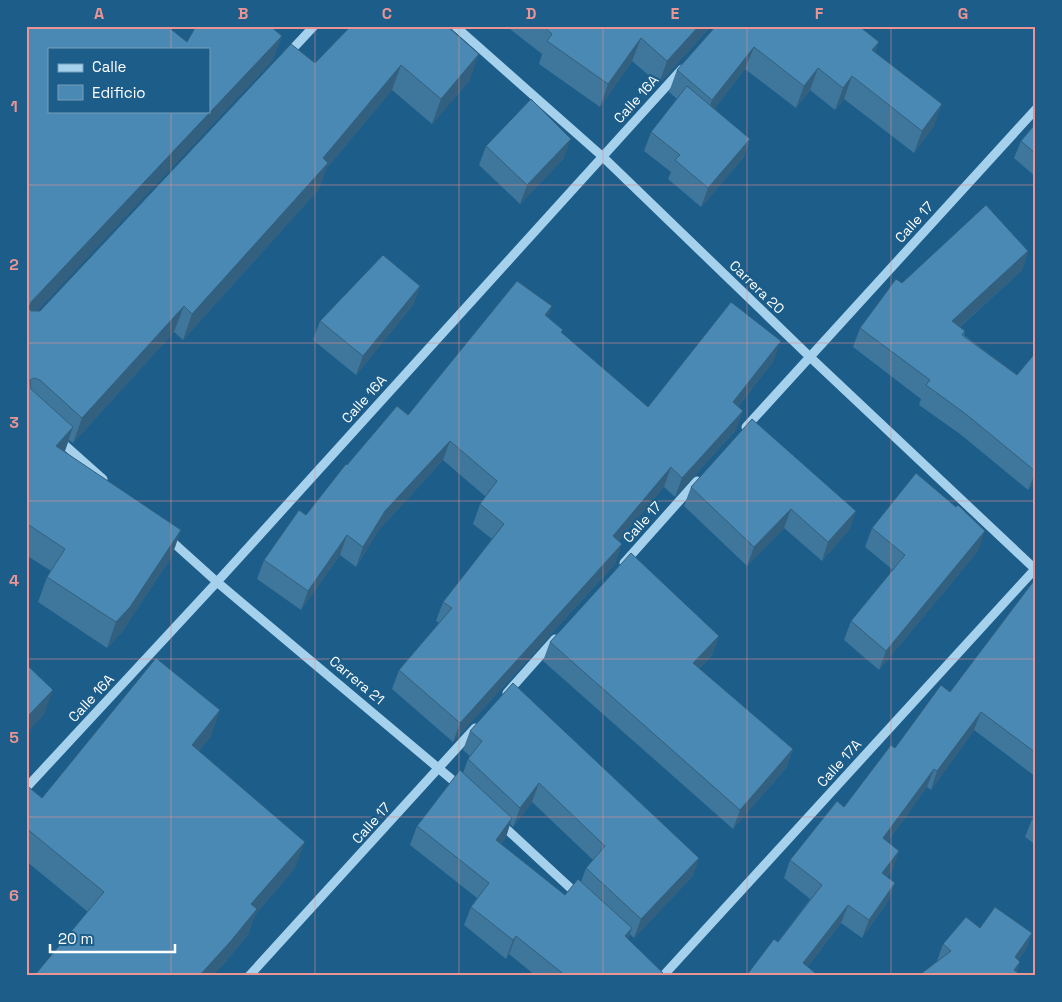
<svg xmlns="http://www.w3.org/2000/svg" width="1062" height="1002" viewBox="0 0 1062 1002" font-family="'Space Grotesk',sans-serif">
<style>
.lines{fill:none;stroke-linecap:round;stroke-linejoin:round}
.minor{stroke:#a6d1ec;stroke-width:9}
.wall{fill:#3f769b;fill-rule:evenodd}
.shaded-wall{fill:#33607e}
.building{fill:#4989b4;stroke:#33607e;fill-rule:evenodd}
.grid{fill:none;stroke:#ea9494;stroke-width:1;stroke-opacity:0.55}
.labels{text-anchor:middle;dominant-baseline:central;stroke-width:4.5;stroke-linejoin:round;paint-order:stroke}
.street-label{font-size:14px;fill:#fff;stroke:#1c5d8a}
.neatline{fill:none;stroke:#ea9494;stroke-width:2}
.grid-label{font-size:16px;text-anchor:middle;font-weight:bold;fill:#ea9494}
</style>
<rect width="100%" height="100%" fill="#1c5d8a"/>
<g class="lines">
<path class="minor" d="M 455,26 L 603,157 L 810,357 L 1036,570
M 287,55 L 314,26
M 746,427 L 1036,109
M 57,438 L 103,479
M 167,537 L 217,582 L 462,788
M 624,563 L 697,481
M 507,693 L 555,639
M 26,788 L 217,582 L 682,69
M 501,824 L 579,896
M 249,976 L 475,728
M 663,976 L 1036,568"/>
</g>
<path class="wall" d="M 26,26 L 187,42 L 273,29 L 282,36 L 272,61 L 37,311 L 40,311 L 315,63 L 351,26 L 470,80 L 432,124 L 392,90 L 326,169 L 319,189 L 183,340 L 174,332 L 73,443 L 69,440 L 65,451 L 172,556 L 121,633 L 107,648 L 38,602 L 47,577 L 51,571 L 26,555 Z
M 506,26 L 711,26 L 659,84 L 632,61 L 600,107 L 539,64 L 542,54 Z
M 716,26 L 879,42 L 875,52 L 934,126 L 914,153 L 844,99 L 835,110 L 810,90 L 796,108 L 745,69 L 714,109 L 750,139 L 743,158 L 701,207 L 668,179 L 671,172 L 644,151 L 651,132 L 677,99 L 669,92 L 677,70 Z
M 1036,123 L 1036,177 L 1014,158 L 1021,141 Z
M 486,146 L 564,158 L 520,204 L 479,165 Z
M 1028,251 L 1022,270 L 960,327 L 965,331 L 964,335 L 1017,375 L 1036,352 L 1036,482 L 1028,490 L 960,434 L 919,405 L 921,399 L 853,347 L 860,328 L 902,283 Z
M 420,286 L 413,305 L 356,375 L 313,340 L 320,321 Z
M 548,317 L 562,333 L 648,407 L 774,360 L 738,407 L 736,430 L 675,497 L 664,487 L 618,541 L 615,564 L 453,742 L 392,689 L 399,670 L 439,623 L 436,621 L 443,602 L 492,539 L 473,524 L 480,504 L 486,497 L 443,460 L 378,531 L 356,567 L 340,555 L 301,610 L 257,579 L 264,560 L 306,515 L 347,465 L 408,415 Z
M 691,487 L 856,511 L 849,530 L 822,561 L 784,528 L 747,566 L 684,506 Z
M 872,528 L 978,551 L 879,670 L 844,640 L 851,621 L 893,570 L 865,547 Z
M 1036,578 L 1036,777 L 974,730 L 931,790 L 927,787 L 888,841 L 893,869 L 887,877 L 895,883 L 888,901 L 862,938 L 841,923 L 808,966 L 778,942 L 810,899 L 784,878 L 790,860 L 844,807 L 895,748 L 950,692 Z
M 719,636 L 712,655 L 699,669 L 793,749 L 786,768 L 733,829 L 543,661 L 550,642 Z
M 470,731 L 699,858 L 692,877 L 634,938 L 630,934 L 628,939 L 666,976 L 536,976 L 509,954 L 506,959 L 464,925 L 471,907 L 477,898 L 410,845 L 417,826 L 463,773 L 468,759 L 470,756 L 463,750 ZM 532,802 L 593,860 L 586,868 L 581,882 L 565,895 L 501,844 L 506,837 L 510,824 L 513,827 Z
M 211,736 L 199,751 L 295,868 L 255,915 L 248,935 L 220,968 L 88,912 L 26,861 L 26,785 L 42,798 Z
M 1036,813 L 1036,845 L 1025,837 L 1032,819 Z
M 980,928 L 1032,933 L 1026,949 L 1018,960 L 1017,972 L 937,961 L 943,944 Z"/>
<path class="shaded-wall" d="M 699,26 L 711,26 L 659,84 L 667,61 Z
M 282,36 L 272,61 L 26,323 L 31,302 Z
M 641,38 L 632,61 L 600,107 L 608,84 Z
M 879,42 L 870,64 L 872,50 Z
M 754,47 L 745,69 L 704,122 L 712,100 Z
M 479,54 L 470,80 L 432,124 L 441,99 Z
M 401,65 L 392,90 L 326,169 L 319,189 L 183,340 L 192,314 Z
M 818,68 L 810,90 L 796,108 L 804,86 Z
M 852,76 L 844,99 L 835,110 L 843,88 Z
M 942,104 L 934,126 L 914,153 L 922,131 Z
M 571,139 L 564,158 L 520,204 L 527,185 Z
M 750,139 L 743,158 L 701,207 L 708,188 Z
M 1028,251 L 1022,270 L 945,340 L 952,321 Z
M 420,286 L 413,305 L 356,375 L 363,356 Z
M 184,306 L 174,332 L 73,443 L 82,418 Z
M 552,306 L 545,325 L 545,315 Z
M 781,341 L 774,360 L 726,422 L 733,402 Z
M 743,411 L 736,430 L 675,497 L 682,478 Z
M 73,427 L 64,453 L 56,446 Z
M 450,441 L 443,460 L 378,531 L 356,567 L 363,547 L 385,511 Z
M 671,467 L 664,487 L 606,555 L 613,536 Z
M 1036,471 L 1036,482 L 1028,490 Z
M 791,509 L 784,528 L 747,566 L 754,547 Z
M 856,511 L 849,530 L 822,561 L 828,542 Z
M 181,530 L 172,556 L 121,633 L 107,648 L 116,622 Z
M 985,531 L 978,551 L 879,670 L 886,651 Z
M 347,535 L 340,555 L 301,610 L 308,591 Z
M 622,544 L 615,564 L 453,742 L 460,723 Z
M 719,636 L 712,655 L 686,682 L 693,663 Z
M 53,690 L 44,715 L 26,734 L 26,718 Z
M 220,710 L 211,736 L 183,771 L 192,745 Z
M 981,712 L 974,730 L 931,790 L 937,771 Z
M 793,749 L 786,768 L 733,829 L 740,810 Z
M 934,769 L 927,787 L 877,856 L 883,838 Z
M 539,783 L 532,802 L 513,827 L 520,808 Z
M 512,818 L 506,837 L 489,858 L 496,840 Z
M 305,842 L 295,868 L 255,915 L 248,935 L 213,976 L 199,976 L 251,904 Z
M 899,851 L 893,869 L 875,892 L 882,873 Z
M 699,858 L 692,877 L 634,938 L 641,919 Z
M 895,883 L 888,901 L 862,938 L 869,920 Z
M 848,905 L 841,923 L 800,976 L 803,963 Z
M 632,928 L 625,947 L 625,936 Z
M 1032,933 L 1026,949 L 1009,973 L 1015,957 Z
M 516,936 L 509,954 L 506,959 L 513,940 Z
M 1020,962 L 1015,976 L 1014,970 Z"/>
<path class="building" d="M 26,26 L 167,26 L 187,42 L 196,26 L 270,26 L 282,36 L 31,302 L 29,308 L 31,311 L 40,311 L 291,44 L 315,63 L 351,26 L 447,26 L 479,54 L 441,99 L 401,65 L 323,158 L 328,163 L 192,314 L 184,306 L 82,418 L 40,380 L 34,378 L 30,380 L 31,389 L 73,427 L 56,446 L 181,530 L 130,607 L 116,622 L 47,577 L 65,549 L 26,523 ZM 49,49 L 209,49 L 209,111 L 49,111 Z
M 543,26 L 699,26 L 667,61 L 641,38 L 608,84 L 547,41 L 552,34 Z
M 716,26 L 859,26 L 879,42 L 872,50 L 942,104 L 922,131 L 852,76 L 843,88 L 818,68 L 804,86 L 754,47 L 712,100 L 677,70 Z
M 687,86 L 750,139 L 708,188 L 675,160 L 680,155 L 651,132 Z
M 531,99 L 571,139 L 527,185 L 486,146 Z
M 1036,123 L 1036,154 L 1021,141 Z
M 986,205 L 1028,251 L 952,321 L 965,331 L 962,335 L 1017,375 L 1036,352 L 1035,471 L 967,415 L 926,385 L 930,380 L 860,328 L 896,279 L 902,283 Z
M 383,255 L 420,286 L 363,356 L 320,321 Z
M 517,281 L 552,306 L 545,315 L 563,330 L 561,332 L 648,407 L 731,302 L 781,341 L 733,402 L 743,411 L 682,478 L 671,467 L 613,536 L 622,544 L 460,723 L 399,670 L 452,608 L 443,602 L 504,524 L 480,504 L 497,481 L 450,441 L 385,511 L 363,547 L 347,535 L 308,591 L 264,560 L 299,510 L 306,515 L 346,464 L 347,465 L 397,406 L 408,415 Z
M 752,419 L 856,511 L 828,542 L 791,509 L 754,547 L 691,487 Z
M 916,473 L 956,507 L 958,505 L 985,531 L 886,651 L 851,621 L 905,555 L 872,528 Z
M 631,553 L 719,636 L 693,663 L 793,749 L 740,810 L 550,642 Z
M 1036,578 L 1036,753 L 981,712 L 937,771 L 934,769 L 883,838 L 899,851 L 882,873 L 895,883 L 869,920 L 848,905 L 803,963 L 819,976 L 746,976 L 774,939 L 778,942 L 822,885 L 790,860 L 837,801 L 844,807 L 891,745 L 895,748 L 941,685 L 950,692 Z
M 156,658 L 220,710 L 192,745 L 305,842 L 251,904 L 257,909 L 230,942 L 199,976 L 34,976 L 104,892 L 26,828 L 26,785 L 42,798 Z
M 26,664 L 53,690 L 26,718 Z
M 513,683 L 699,858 L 641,919 L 586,868 L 605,846 L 539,783 L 520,808 L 468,759 L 482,741 L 470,731 Z
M 460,770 L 512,818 L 496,840 L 565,895 L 578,879 L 632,928 L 625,936 L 666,976 L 566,976 L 516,936 L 513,940 L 471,907 L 489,883 L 417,826 Z
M 1036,813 L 1036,822 L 1032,819 Z
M 995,907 L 1032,933 L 1015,957 L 1020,962 L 1014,970 L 1022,976 L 918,976 L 951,951 L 943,944 L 966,917 L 980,928 Z"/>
<path class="grid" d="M 171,26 L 171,49M 315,26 L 315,976M 459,26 L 459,976M 603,26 L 603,976M 747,26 L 747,976M 891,26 L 891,976M 171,111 L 171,976M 26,185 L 1036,185M 26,343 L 1036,343M 26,501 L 1036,501M 26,659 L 1036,659M 26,817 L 1036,817"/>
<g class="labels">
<g class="street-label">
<text transform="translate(636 99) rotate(-48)">Calle 16A</text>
<text transform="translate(914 222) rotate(-48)">Calle 17</text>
<text transform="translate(757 287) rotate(44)">Carrera 20</text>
<text transform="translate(364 399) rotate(-48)">Calle 16A</text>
<text transform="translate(642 522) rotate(-48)">Calle 17</text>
<text transform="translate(357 680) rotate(40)">Carrera 21</text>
<text transform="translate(91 698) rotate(-47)">Calle 16A</text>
<text transform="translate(839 763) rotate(-48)">Calle 17A</text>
<text transform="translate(371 823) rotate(-48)">Calle 17</text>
</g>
</g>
<rect width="1062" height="1002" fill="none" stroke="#1c5d8a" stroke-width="55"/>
<rect x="48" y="48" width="162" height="65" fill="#1c5d8a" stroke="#779eb9"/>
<rect x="58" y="64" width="25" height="8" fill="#a6d1ec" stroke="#779eb9"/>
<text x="92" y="72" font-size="15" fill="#ffffff">Calle</text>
<rect x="58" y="85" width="25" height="15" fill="#4989b4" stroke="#779eb9"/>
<text x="92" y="98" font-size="15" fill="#ffffff">Edificio</text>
<path d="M50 944v8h125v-8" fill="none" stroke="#ffffff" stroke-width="2.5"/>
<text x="58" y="944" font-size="15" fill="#ffffff" stroke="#1c5d8a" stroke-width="4" paint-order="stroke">20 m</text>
<rect x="28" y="28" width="1006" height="946" class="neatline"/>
<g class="grid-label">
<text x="99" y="19">A</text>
<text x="243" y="19">B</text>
<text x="387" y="19">C</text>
<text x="531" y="19">D</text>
<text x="675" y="19">E</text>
<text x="819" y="19">F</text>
<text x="963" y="19">G</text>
<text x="14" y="112">1</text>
<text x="14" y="270">2</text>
<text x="14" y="428">3</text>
<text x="14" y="586">4</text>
<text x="14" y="743">5</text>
<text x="14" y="901">6</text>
</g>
</svg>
